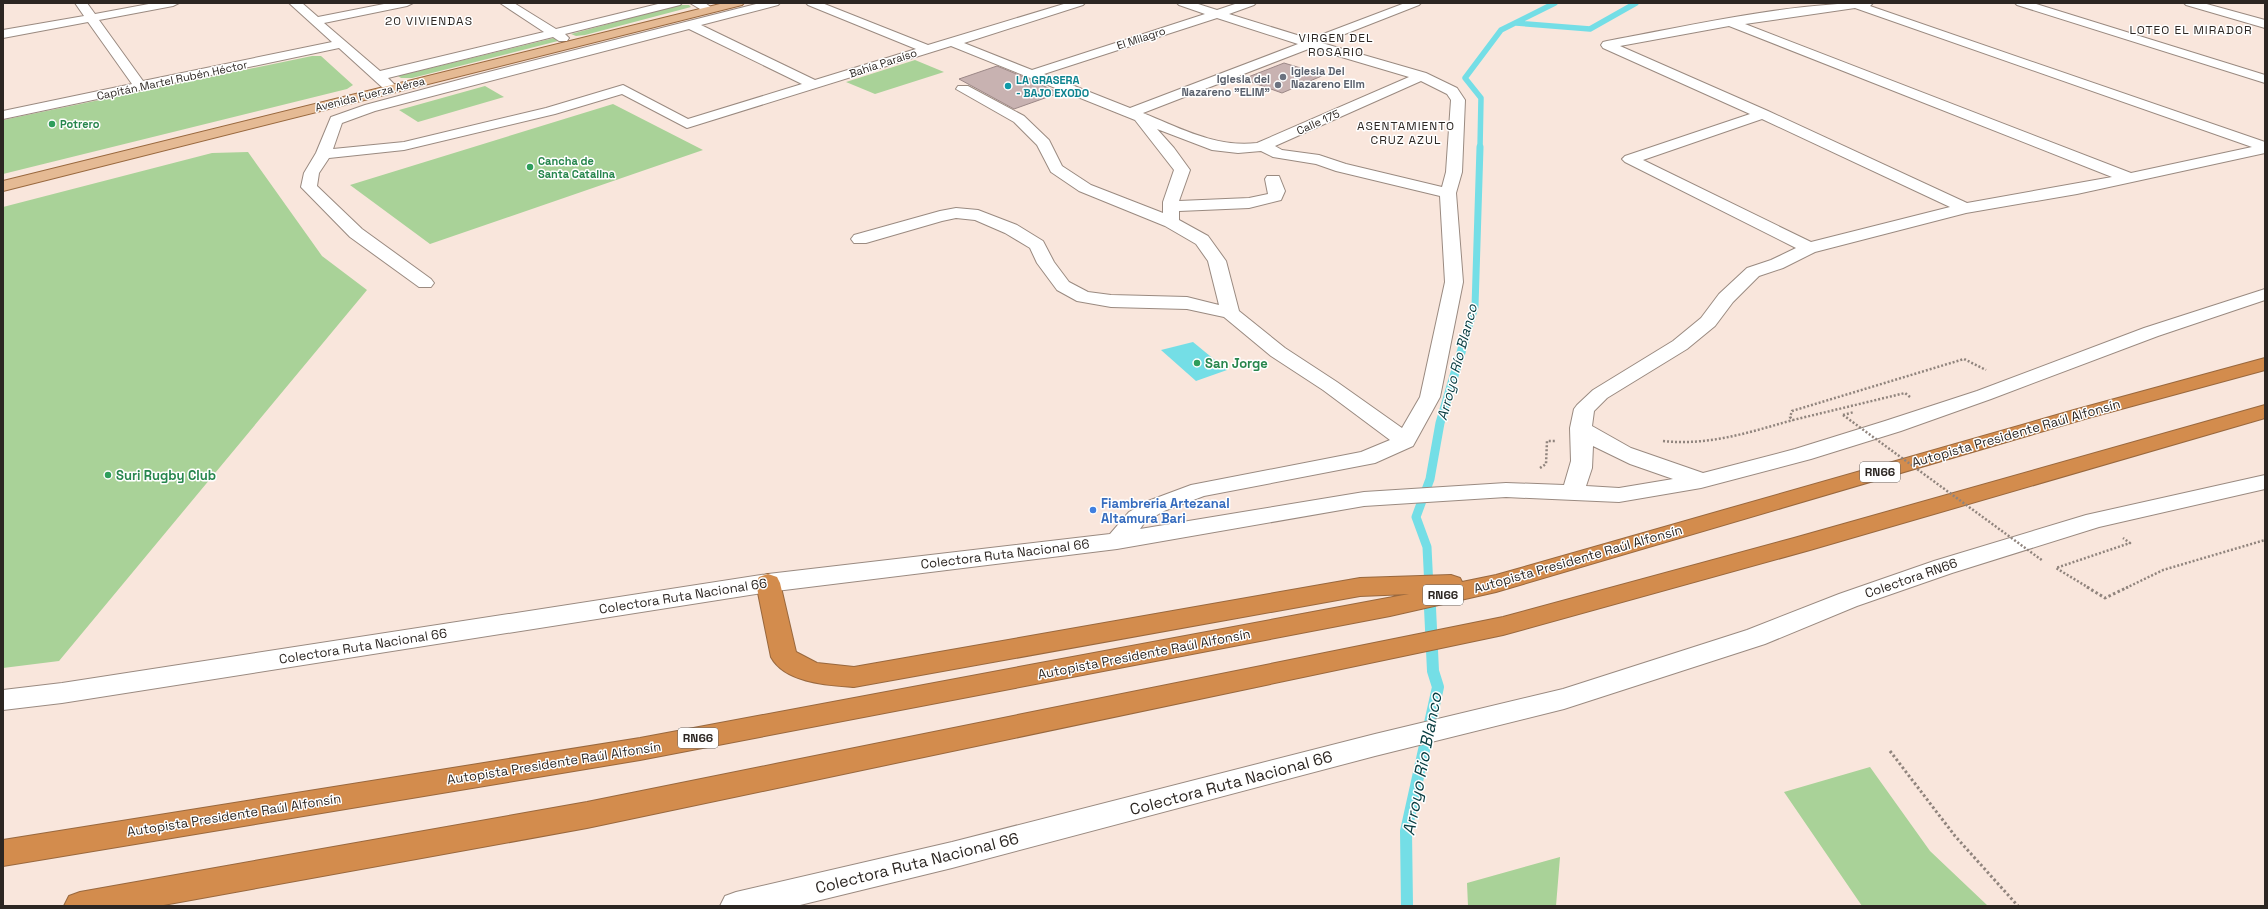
<svg xmlns="http://www.w3.org/2000/svg" width="2268" height="909" viewBox="0 0 2268 909" font-family="'Space Grotesk',sans-serif">
<style>
.green{fill:#a9d298}
.water{fill:#74dee6}
.lines{fill:none;stroke-linecap:round;stroke-linejoin:round}
.stream-far3{stroke:#74dee6;stroke-width:5.5}
.stream-far2{stroke:#74dee6;stroke-width:7}
.stream-far1{stroke:#74dee6;stroke-width:9}
.stream{stroke:#74dee6;stroke-width:12}
.building{fill:#c8b2b1;stroke:#9c8887}
.minor-casing{stroke:#9a8a80;stroke-width:2}
.major-casing{stroke:#99683e;stroke-width:2}
.highway-casing{stroke:#99683e;stroke-width:2}
.path-far1{stroke:#90847d;stroke-width:2.5;stroke-dasharray:2 2;stroke-linecap:butt}
.path{stroke:#90847d;stroke-width:3;stroke-dasharray:2.5 2.5;stroke-linecap:butt}
.minor{fill:#fff;fill-rule:evenodd}
.major{fill:#e5ba94;fill-rule:evenodd}
.highway{fill:#d38c4d;fill-rule:evenodd}
.path-bridge{stroke:#90847d;stroke-width:2.5;stroke-dasharray:2 2;stroke-linecap:butt}
.worship-dot{fill:#6b7280;stroke:#fff;stroke-width:1.5}
.culture-dot{fill:#0f9aa8;stroke:#fff;stroke-width:1.5}
.leisure-dot{fill:#2e9e5b;stroke:#fff;stroke-width:1.5}
.shop-dot{fill:#3f7fe0;stroke:#fff;stroke-width:1.5}
.labels{text-anchor:middle;dominant-baseline:central;stroke-width:3;stroke-linejoin:round;paint-order:stroke}
.far-street-label{font-size:11px;fill:#2c2622;stroke:#fff}
.far-worship-label{font-size:11px;font-weight:bold;fill:#5b616d;stroke:#fff;text-anchor:start}
.far-culture-label{font-size:11px;font-weight:bold;fill:#0d838f;stroke:#fff;text-anchor:start}
.far-leisure-label{font-size:11px;font-weight:bold;fill:#27864d;stroke:#fff;text-anchor:start}
.far-neighbourhood-label{font-size:12px;letter-spacing:1px;fill:#2c2622;stroke:#fff}
.shield{fill:#fff;stroke:#6b6764;stroke-width:1}
.shield-label{font-size:12px;font-weight:bold;fill:#2c2622}
.leisure-label{font-size:13px;font-weight:bold;fill:#27864d;stroke:#fff;text-anchor:start}
.street-label{font-size:13px;fill:#2c2622;stroke:#fff}
.shop-label{font-size:13px;font-weight:bold;fill:#366cbe;stroke:#fff;text-anchor:start}
.water-label{font-size:14px;font-style:italic;fill:#073b3f;stroke:#fff}
.near-street-label{font-size:16px;fill:#2c2622;stroke:#fff}
.near-water-label{font-size:17px;font-style:italic;fill:#073b3f;stroke:#fff}
</style>
<rect width="100%" height="100%" fill="#f9e6dc"/>
<path class="green" d="M 679,5 L 689,5 L 691,7 L 585,35 L 576,36 L 571,34 Z
M 554,38 L 558,41 L 412,78 L 401,78 L 398,76 Z
M 312,56 L 321,56 L 353,85 L 347,89 L 3,174 L 3,120 Z
M 915,60 L 944,72 L 875,94 L 846,82 Z
M 485,86 L 504,97 L 418,122 L 399,110 Z
M 613,104 L 703,150 L 430,244 L 350,185 Z
M 248,152 L 322,256 L 367,290 L 59,661 L 3,668 L 3,207 L 212,153 Z
M 1870,767 L 1930,851 L 1988,906 L 1862,906 L 1784,792 Z
M 1560,857 L 1556,906 L 1468,906 L 1467,883 Z"/>
<path class="water" d="M 1193,342 L 1227,370 L 1196,381 L 1161,350 Z"/>
<g class="lines">
<path class="stream-far3" d="M 1516,23 L 1590,29 L 1636,3
M 1480,148 L 1481,98 L 1465,78 L 1501,30 L 1555,3"/>
<path class="stream-far2" d="M 1465,340 L 1475,307 L 1480,147"/>
<path class="stream-far1" d="M 1429,588 L 1427,547 L 1416,517 L 1430,479 L 1440,423 L 1465,339"/>
<path class="stream" d="M 1407,906 L 1406,831 L 1438,687 L 1433,671 L 1429,587"/>
</g>
<path class="building" d="M 1284,63 L 1324,75 L 1282,93 L 1243,79 Z
M 997,66 L 1031,80 L 1059,93 L 1014,109 L 959,79 Z"/>
<g class="lines">
<g class="minor-casing">
<path id="minor" d="M 75,3 L 87,3 L 95,14 L 154,3 L 179,3 L 173,6 L 99,20 L 143,81 L 332,42 L 289,3 L 302,3 L 318,17 L 389,3 L 413,3 L 407,6 L 324,23 L 380,71 L 544,32 L 500,3 L 514,3 L 556,29 L 662,3 L 682,3 L 680,5 L 565,34 L 569,38 L 567,41 L 559,41 L 553,37 L 388,78 L 395,85 L 388,89 L 383,88 L 339,48 L 3,119 L 3,111 L 132,84 L 88,22 L 3,38 L 3,30 L 84,16 Z
M 690,3 L 705,3 L 715,10 L 713,12 L 705,12 Z
M 760,3 L 780,3 L 778,5 L 701,25 L 815,80 L 916,49 L 808,5 L 806,3 L 822,3 L 928,45 L 1067,3 L 1085,3 L 1083,5 L 964,43 L 1032,70 L 1205,14 L 1179,5 L 1177,3 L 1195,3 L 1217,10 L 1238,3 L 1256,3 L 1254,5 L 1229,14 L 1310,39 L 1405,3 L 1421,3 L 1419,5 L 1322,43 L 1426,73 L 1457,88 L 1465,100 L 1462,172 L 1456,193 L 1463,282 L 1440,397 L 1413,446 L 1375,463 L 1204,496 L 1164,511 L 1145,522 L 1140,529 L 1364,492 L 1506,483 L 1564,485 L 1571,461 L 1570,428 L 1574,409 L 1577,405 L 1593,390 L 1673,341 L 1701,318 L 1719,294 L 1747,268 L 1771,260 L 1796,248 L 1625,162 L 1622,159 L 1625,156 L 1750,114 L 1603,48 L 1601,45 L 1603,42 L 1607,41 C 1693,25 1786,3 1873,3 L 1870,6 L 2265,142 L 2265,153 L 2077,194 L 1966,213 L 1815,252 L 1783,268 L 1759,276 L 1733,302 L 1715,326 L 1687,349 L 1607,398 L 1594,411 L 1592,426 L 1631,448 L 1703,473 L 1795,449 L 1885,421 L 1977,391 L 2144,328 L 2265,289 L 2265,300 L 2158,336 L 1991,399 L 1901,431 L 1811,459 L 1701,488 L 1619,502 L 1506,497 L 1364,506 L 1117,549 L 768,592 L 62,703 L 3,710 L 3,690 L 62,683 L 768,574 L 1110,534 L 1129,512 L 1148,501 L 1191,485 L 1361,452 L 1390,440 L 1323,390 L 1271,356 L 1224,317 L 1187,309 L 1111,307 L 1077,301 L 1057,290 L 1037,263 L 1030,248 L 1005,233 L 975,220 L 956,218 L 942,221 L 866,243 L 854,243 L 851,239 L 854,235 L 940,211 L 956,208 L 978,210 L 1017,225 L 1043,241 L 1054,262 L 1069,282 L 1088,292 L 1111,295 L 1187,297 L 1219,305 L 1208,261 L 1196,244 L 1165,226 L 1079,191 L 1051,172 L 1037,145 L 1014,122 L 956,89 L 958,86 L 968,86 L 1024,116 L 1049,140 L 1062,166 L 1091,185 L 1163,213 L 1163,202 L 1174,170 L 1135,120 L 951,46 L 687,128 L 622,94 L 555,114 L 404,150 L 329,158 L 319,173 L 317,186 L 362,229 L 431,279 L 434,283 L 431,287 L 419,287 L 350,237 L 301,187 L 304,173 L 316,153 L 331,117 L 365,105 L 477,75 ZM 1855,8 L 2252,147 L 2131,173 L 1745,24 ZM 1217,18 L 1298,44 L 1130,108 L 1044,74 ZM 1729,26 L 2112,177 L 1967,203 L 1768,111 L 1620,46 ZM 689,29 L 802,84 L 688,119 L 623,85 L 546,108 L 404,142 L 333,149 L 342,123 L 375,111 ZM 1311,48 L 1409,77 L 1257,143 C 1216,148 1180,128 1143,113 ZM 1421,81 L 1447,94 L 1451,100 L 1446,172 L 1442,187 L 1346,164 L 1319,155 L 1282,150 L 1275,146 ZM 1762,119 L 1950,207 L 1811,242 L 1643,160 ZM 1157,129 L 1212,150 L 1238,153 L 1261,151 L 1273,157 L 1316,164 L 1336,171 L 1440,196 L 1445,282 L 1420,397 L 1402,428 L 1337,382 L 1285,348 L 1239,311 L 1226,261 L 1208,236 L 1179,220 L 1179,211 L 1249,208 L 1281,200 L 1285,191 L 1279,176 L 1267,176 L 1265,179 L 1268,194 L 1249,198 L 1179,201 L 1190,170 L 1174,148 ZM 1593,446 L 1630,464 L 1673,479 L 1619,488 L 1586,486 L 1592,468 Z
M 2015,3 L 2033,3 L 2265,75 L 2265,83 L 2017,5 Z
M 2184,3 L 2203,3 L 2265,20 L 2265,28 L 2186,5 Z
M 2265,475 L 2265,489 L 2099,527 L 1952,573 L 1857,606 L 1765,644 L 1564,709 L 1375,756 L 952,868 L 796,906 L 720,906 L 725,896 L 736,892 L 952,842 L 1375,734 L 1563,689 L 1747,630 L 1839,594 L 1934,561 L 2086,515 Z"/>
</g>
<g class="major-casing">
<path id="major" d="M 724,3 L 744,3 L 742,5 L 3,191 L 3,181 Z"/>
</g>
<g class="highway-casing">
<path id="highway" d="M 2265,358 L 2265,370 L 2088,418 L 1496,592 L 1390,616 L 640,760 L 3,866 L 3,840 L 640,738 L 1409,594 L 1360,596 L 854,687 C 828,685 785,683 771,657 L 756,583 L 759,577 L 768,574 L 777,577 L 780,583 L 796,652 L 817,663 L 854,667 L 1360,578 L 1451,575 L 1460,578 L 1462,582 L 1496,575 L 2074,410 Z
M 2265,405 L 2265,418 L 1810,550 L 1503,635 L 587,828 L 158,906 L 64,906 L 69,896 L 80,892 L 587,802 L 1503,617 L 1794,538 Z"/>
</g>
<path class="path-far1" d="M 1910,397 L 1905,393 L 1793,420 L 1790,417 L 1792,411 L 1964,359 L 1986,370
M 1843,415 L 1854,412
M 1663,441 C 1709,446 1750,432 1793,420
M 1540,468 L 1546,464 L 1547,441 L 1555,441
M 2089,588 L 2056,568 L 2130,543 L 2123,538
M 2126,588 L 2163,570 L 2265,540"/>
<path class="path" d="M 2087,587 L 2105,598 L 2128,587
M 1890,751 L 1955,836 L 2018,906"/>
<use href="#minor" class="minor"/>
<use href="#major" class="major"/>
<use href="#highway" class="highway"/>
<path class="path-bridge" d="M 1843,415 L 2043,561"/>
</g>
<g class="worship-dot">
<circle cx="1283" cy="77" r="4"/>
<circle cx="1278" cy="85" r="4"/>
</g>
<circle class="culture-dot" cx="1008" cy="86" r="4"/>
<g class="leisure-dot">
<circle cx="52" cy="124" r="4"/>
<circle cx="530" cy="167" r="4"/>
<circle cx="1197" cy="363" r="4"/>
<circle cx="108" cy="475" r="4"/>
</g>
<circle class="shop-dot" cx="1093" cy="510" r="4"/>
<g class="labels">
<g class="far-street-label">
<text transform="translate(1141 38) rotate(-18)">El Milagro</text>
<text transform="translate(883 63) rotate(-18)">Bahía Paraíso</text>
<text transform="translate(172 80) rotate(-12)">Capitán Martel Rubén Héctor</text>
<text transform="translate(370 94) rotate(-14)">Avenida Fuerza Aérea</text>
<text transform="translate(1318 122) rotate(-24)">Calle 175</text>
</g>
<g class="far-worship-label">
<text x="1291" y="71">Iglesia Del<tspan x="1291" dy="13">Nazareno Elim</tspan></text>
<text x="1270" y="79" text-anchor="end">Iglesia del<tspan x="1270" dy="13">Nazareno "ELIM"</tspan></text>
</g>
<g class="far-culture-label">
<text x="1016" y="80">LA GRASERA<tspan x="1016" dy="13">- BAJO EXODO</tspan></text>
</g>
<g class="far-leisure-label">
<text x="60" y="124">Potrero</text>
<text x="538" y="161">Cancha de<tspan x="538" dy="13">Santa Catalina</tspan></text>
</g>
<g class="far-neighbourhood-label">
<text x="429" y="21">20 VIVIENDAS</text>
<text x="2191" y="30">LOTEO EL MIRADOR</text>
<text x="1336" y="38">VIRGEN DEL<tspan x="1336" dy="14">ROSARIO</tspan></text>
<text x="1406" y="126">ASENTAMIENTO<tspan x="1406" dy="14">CRUZ AZUL</tspan></text>
</g>
<g class="shield">
<rect x="1860" y="462" width="40" height="20" rx="3"/>
<rect x="1423" y="585" width="40" height="20" rx="3"/>
<rect x="678" y="728" width="40" height="20" rx="3"/>
</g>
<g class="shield-label">
<text x="1880" y="472">RN66</text>
<text x="1443" y="595">RN66</text>
<text x="698" y="738">RN66</text>
</g>
<g class="leisure-label">
<text x="1205" y="363">San Jorge</text>
<text x="116" y="475">Suri Rugby Club</text>
</g>
<g class="street-label">
<text transform="translate(2016 433) rotate(-16)">Autopista Presidente Raúl Alfonsín</text>
<text transform="translate(1005 554) rotate(-7)">Colectora Ruta Nacional 66</text>
<text transform="translate(1578 559) rotate(-16)">Autopista Presidente Raúl Alfonsín</text>
<text transform="translate(1911 578) rotate(-19)">Colectora RN66</text>
<text transform="translate(683 596) rotate(-9)">Colectora Ruta Nacional 66</text>
<text transform="translate(363 646) rotate(-9)">Colectora Ruta Nacional 66</text>
<text transform="translate(1144 654) rotate(-11)">Autopista Presidente Raúl Alfonsín</text>
<text transform="translate(554 763) rotate(-9)">Autopista Presidente Raúl Alfonsín</text>
<text transform="translate(234 815) rotate(-9)">Autopista Presidente Raúl Alfonsín</text>
</g>
<g class="shop-label">
<text x="1101" y="503">Fiambreria Artezanal<tspan x="1101" dy="15">Altamura Bari</tspan></text>
</g>
<g class="water-label">
<text transform="translate(1457 362) rotate(-75)">Arroyo Río Blanco</text>
</g>
<g class="near-street-label">
<text transform="translate(1231 783) rotate(-15)">Colectora Ruta Nacional 66</text>
<text transform="translate(917 863) rotate(-14)">Colectora Ruta Nacional 66</text>
</g>
<g class="near-water-label">
<text transform="translate(1422 764) rotate(-79)">Arroyo Rio Blanco</text>
</g>
</g>
<rect width="2268" height="909" fill="none" stroke="#2c2622" stroke-width="8"/>
</svg>
